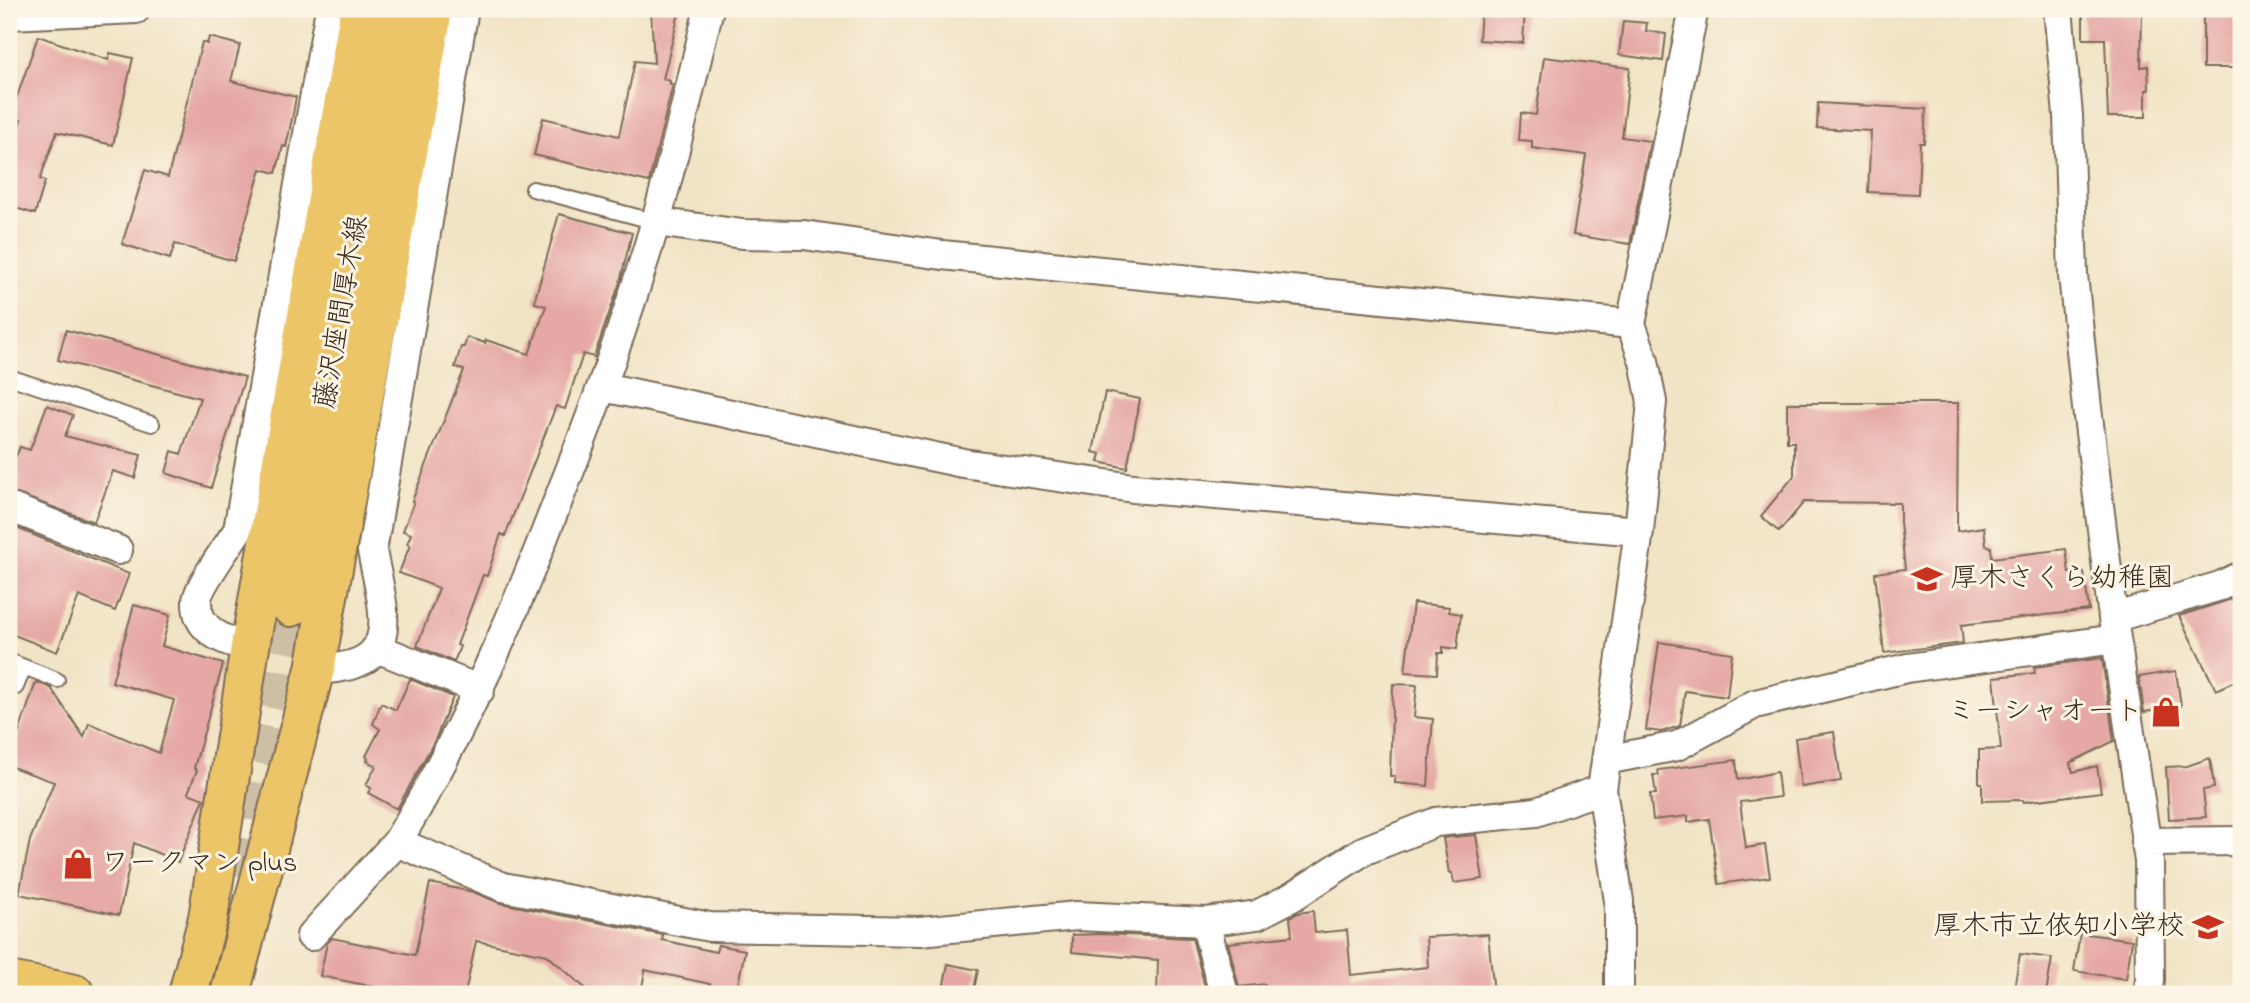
<svg xmlns="http://www.w3.org/2000/svg" width="2250" height="1003" viewBox="0 0 2250 1003" font-family="'Indie Flower','Klee One',sans-serif">
<style>
.building{fill:#e5a8a5}
.lines{fill:none;stroke-linecap:round;stroke-linejoin:round}
.primary-tunnel{stroke:#cdbfa4;stroke-width:38;stroke-dasharray:38 19;stroke-linecap:butt}
.lane-casing{stroke:#7b6b59;stroke-width:18}
.street-casing{stroke:#7b6b59;stroke-width:32}
.primary-casing{stroke:#7b6b59;stroke-width:42}
.highway-casing{stroke:#7b6b59;stroke-width:42}
.lane{stroke:#fff;stroke-width:14}
.street{stroke:#fff;stroke-width:28}
.primary{stroke:#edc569;stroke-width:38}
.highway{stroke:#edc569;stroke-width:38}
.labels{text-anchor:middle;dominant-baseline:central;stroke-width:6;stroke-linejoin:round;paint-order:stroke}
.street-label{font-size:28px;fill:#3b2a1e;stroke:#fcf5e5}
.poi-label{font-size:28px;fill:#3b2a1e;stroke:#fcf5e5;text-anchor:start}
</style>
<rect width="100%" height="100%" fill="#fcf5e5"/>
<filter id="ink" filterUnits="userSpaceOnUse"><feTurbulence type="fractalNoise" baseFrequency=".0143" numOctaves="2"/><feDisplacementMap in="SourceGraphic" scale="14" xChannelSelector="R" yChannelSelector="G"/><feConvolveMatrix kernelMatrix="1 2 1 2 8 2 1 2 1" color-interpolation-filters="sRGB"/></filter>
<filter id="wash" filterUnits="userSpaceOnUse"><feTurbulence type="fractalNoise" baseFrequency=".00686" numOctaves="4" result="noise"/><feDisplacementMap in="SourceGraphic" scale="28" xChannelSelector="R" yChannelSelector="G"/><feGaussianBlur stdDeviation="1.57" result="paint"/><feColorMatrix in="noise" values="0 0 0 0 0 0 0 0 0 0 0 0 0 0 0 0 0 1.4 0 .05"/><feComposite in="paint" operator="in"/></filter>
<g filter="url(#wash)">
<rect width="100%" height="100%" fill="#f1e4c6"/>
<g id="blocks">
<path class="building" d="M 651,9 L 680,9 L 663,79 L 670,81 L 670,84 L 673,84 L 649,182 L 534,155 L 543,118 L 619,136 L 635,61 L 654,63 Z
M 1481,9 L 1525,9 L 1523,43 L 1479,40 Z
M 2083,9 L 2142,9 L 2141,67 L 2148,66 L 2149,90 L 2146,90 L 2146,117 L 2108,117 L 2105,39 L 2083,39 Z
M 2203,9 L 2241,9 L 2241,68 L 2203,68 Z
M 1623,21 L 1647,23 L 1646,31 L 1666,34 L 1663,61 L 1619,55 Z
M 38,36 L 108,60 L 110,53 L 133,58 L 113,145 L 57,132 L 40,179 L 45,181 L 35,214 L 9,206 L 9,154 L 21,120 L 10,117 Z
M 209,37 L 240,45 L 231,81 L 296,97 L 293,114 L 286,147 L 283,146 L 276,173 L 261,169 L 234,261 L 175,244 L 170,259 L 122,244 L 145,170 L 168,177 L 202,42 L 207,44 Z
M 1544,57 L 1630,68 L 1622,137 L 1650,141 L 1630,244 L 1573,235 L 1586,155 L 1532,148 L 1532,141 L 1519,140 L 1521,113 L 1536,115 Z
M 1818,103 L 1926,109 L 1924,143 L 1920,143 L 1918,194 L 1868,192 L 1871,131 L 1817,128 Z
M 559,214 L 632,233 L 620,282 L 594,357 L 583,354 L 565,409 L 556,406 L 505,536 L 501,534 L 487,576 L 483,575 L 457,645 L 460,646 L 454,662 L 417,646 L 439,588 L 399,573 L 410,545 L 407,544 L 411,534 L 403,531 L 414,502 L 412,501 L 464,370 L 455,367 L 461,347 L 464,347 L 467,337 L 485,343 L 486,340 L 529,354 L 546,306 L 535,303 L 535,299 Z
M 66,330 L 245,377 L 211,488 L 166,473 L 172,451 L 181,454 L 200,398 L 58,360 Z
M 1105,392 L 1140,399 L 1127,468 L 1099,462 L 1101,454 L 1093,452 Z
M 1787,403 L 1958,403 L 1957,531 L 1984,527 L 1986,545 L 1991,547 L 1992,558 L 2066,549 L 2069,573 L 2084,572 L 2089,610 L 1961,625 L 1963,643 L 1884,653 L 1875,573 L 1905,569 L 1900,522 L 1900,503 L 1804,502 L 1779,532 L 1761,516 L 1794,476 L 1794,442 L 1787,442 Z
M 47,405 L 73,415 L 65,436 L 141,455 L 135,478 L 113,471 L 94,522 L 9,491 L 9,453 L 16,456 L 20,447 L 30,450 Z
M 9,525 L 129,574 L 115,611 L 79,596 L 57,652 L 9,633 Z
M 2232,599 L 2241,618 L 2241,678 L 2216,690 L 2179,616 Z
M 1413,603 L 1449,607 L 1449,612 L 1461,614 L 1457,649 L 1443,647 L 1443,653 L 1438,653 L 1437,674 L 1405,672 Z
M 134,605 L 170,615 L 162,646 L 223,664 L 194,768 L 197,770 L 188,793 L 204,799 L 178,862 L 134,843 L 119,915 L 19,894 L 30,840 L 54,782 L 9,766 L 9,737 L 13,739 L 15,734 L 18,735 L 36,682 L 51,688 L 84,737 L 89,723 L 159,753 L 174,700 L 112,682 Z
M 1659,642 L 1732,653 L 1727,697 L 1685,691 L 1680,726 L 1661,732 L 1646,730 Z
M 2102,658 L 2114,741 L 2070,763 L 2073,772 L 2097,766 L 2101,792 L 2023,802 L 2023,800 L 1982,801 L 1982,783 L 1979,783 L 1979,750 L 2001,749 L 1994,677 L 2035,673 L 2034,667 Z
M 2176,671 L 2181,706 L 2144,712 L 2139,677 Z
M 410,679 L 453,697 L 435,740 L 397,809 L 368,793 L 371,788 L 366,785 L 376,766 L 367,761 L 368,758 L 366,756 L 380,729 L 373,724 L 381,703 L 396,710 Z
M 1393,684 L 1417,685 L 1414,717 L 1433,719 L 1428,786 L 1395,783 L 1395,776 L 1390,776 Z
M 1834,732 L 1841,781 L 1801,787 L 1795,738 Z
M 2210,758 L 2214,788 L 2203,790 L 2206,817 L 2169,819 L 2166,767 L 2187,766 Z
M 1736,760 L 1738,780 L 1777,772 L 1780,797 L 1740,802 L 1746,848 L 1765,845 L 1770,877 L 1719,884 L 1709,819 L 1688,822 L 1688,816 L 1653,820 L 1650,794 L 1656,794 L 1653,775 L 1659,775 L 1658,770 Z
M 1476,835 L 1483,879 L 1454,883 L 1452,873 L 1449,873 L 1443,838 Z
M 430,883 L 473,892 L 500,903 L 663,935 L 662,940 L 716,952 L 718,945 L 745,950 L 736,994 L 708,994 L 710,984 L 645,970 L 641,994 L 592,994 L 547,955 L 476,941 L 465,994 L 410,994 L 320,976 L 327,943 L 332,938 L 415,955 Z
M 1313,911 L 1315,933 L 1347,930 L 1351,975 L 1428,967 L 1426,937 L 1488,934 L 1494,994 L 1272,994 L 1272,991 L 1266,991 L 1265,984 L 1239,987 L 1228,943 L 1292,936 L 1290,917 L 1298,913 Z
M 2080,933 L 2132,940 L 2126,979 L 2074,971 Z
M 1103,934 L 1192,938 L 1206,991 L 1200,991 L 1200,994 L 1157,994 L 1158,960 L 1072,952 L 1072,935 Z
M 2020,954 L 2052,958 L 2046,994 L 2013,994 Z
M 948,964 L 978,970 L 973,994 L 942,994 Z"/>
</g>
</g>
<g filter="url(#ink)">
<use href="#blocks" fill-opacity="0" stroke="#7b6b59" stroke-width="2"/>
<g class="lines">
<path class="primary-tunnel" d="M 209,986 C 245,861 268,734 291,607"/>
<g class="lane-casing">
<path id="lane" d="M 533,189 L 656,222
M 9,377 L 152,424
M 9,661 L 57,680
M 16,687 L 24,667"/>
</g>
<g class="street-casing">
<path id="street" d="M 709,9 C 691,80 676,153 655,224 C 628,317 595,408 559,498 C 513,617 463,733 397,842 L 503,887 L 710,927 L 920,931 L 1077,916 L 1205,922 L 1257,915 L 1292,897 L 1363,851 L 1436,822 L 1536,812 L 1602,789 L 1639,531 L 1652,402 L 1644,361 L 1631,324 L 1694,9
M 2058,9 L 2068,115 L 2073,275 L 2087,408 L 2113,618 L 2149,861 L 2150,980 L 2148,994
M 9,15 L 136,9
M 656,222 L 742,234 L 804,235 L 942,255 L 1631,324
M 603,387 L 963,463 L 1133,488 L 1639,531
M 9,507 L 118,550
M 2113,618 L 2220,586 L 2241,576
M 250,647 C 225,642 196,631 197,601 C 197,588 229,544 238,530 L 330,9
M 377,648 L 480,690
M 315,669 C 406,670 384,613 372,551 L 464,9
M 1606,760 L 1677,746 L 1755,704 L 1907,668 L 2116,639
M 1602,789 L 1619,901 L 1619,994
M 2145,842 L 2241,841
M 1205,922 L 1224,994
M 311,936 L 397,842"/>
</g>
<g class="primary-casing">
<path id="primary" d="M 291,607 L 396,18
M 188,994 L 208,918 L 250,647 L 359,13
M 230,994 L 315,669 L 431,23"/>
</g>
<g class="highway-casing">
<path id="highway" d="M 9,981 L 75,994"/>
</g>
<use href="#lane" class="lane"/>
<use href="#street" class="street"/>
<use href="#primary" class="primary"/>
<use href="#highway" class="highway"/>
</g>
</g>
<defs>
<g id="school-bare" transform="scale(2.415)"><path d="M0-5L7-2L0 1L-7-2ZM-4 1L0 2.5L4 1V4Q0 6-4 4Z" fill="#c8321e" stroke="#fcf5e5" stroke-width="2.5" paint-order="stroke"/></g>
<g id="shop-bare" transform="scale(2.415)"><path d="M-5-2.5h2.3a2.7 3.5 0 0 1 5.4 0H5L5.5 6h-11ZM-1.5-2.5h3a1.5 2.3 0 0 0-3 0Z" fill="#c8321e" stroke="#fcf5e5" stroke-width="2.5" paint-order="stroke"/></g>
</defs>
<g fill-rule="evenodd">
<use href="#school-bare" x="1927" y="579"/>
<use href="#shop-bare" x="2166" y="712"/>
<use href="#shop-bare" x="78" y="864"/>
<use href="#school-bare" x="2208" y="927"/>
</g>
<g class="labels">
<g class="street-label">
<text transform="translate(343 312) rotate(-80)">藤沢座間厚木線</text>
</g>
<g class="poi-label">
<text x="1950" y="579">厚木さくら幼稚園</text>
<text x="2143" y="712" text-anchor="end">ミーシャオート</text>
<text x="101" y="864">ワークマン plus</text>
<text x="2185" y="927" text-anchor="end">厚木市立依知小学校</text>
</g>
</g>
<rect width="2250" height="1003" fill="none" stroke="#fcf5e5" stroke-width="35"/>
</svg>
